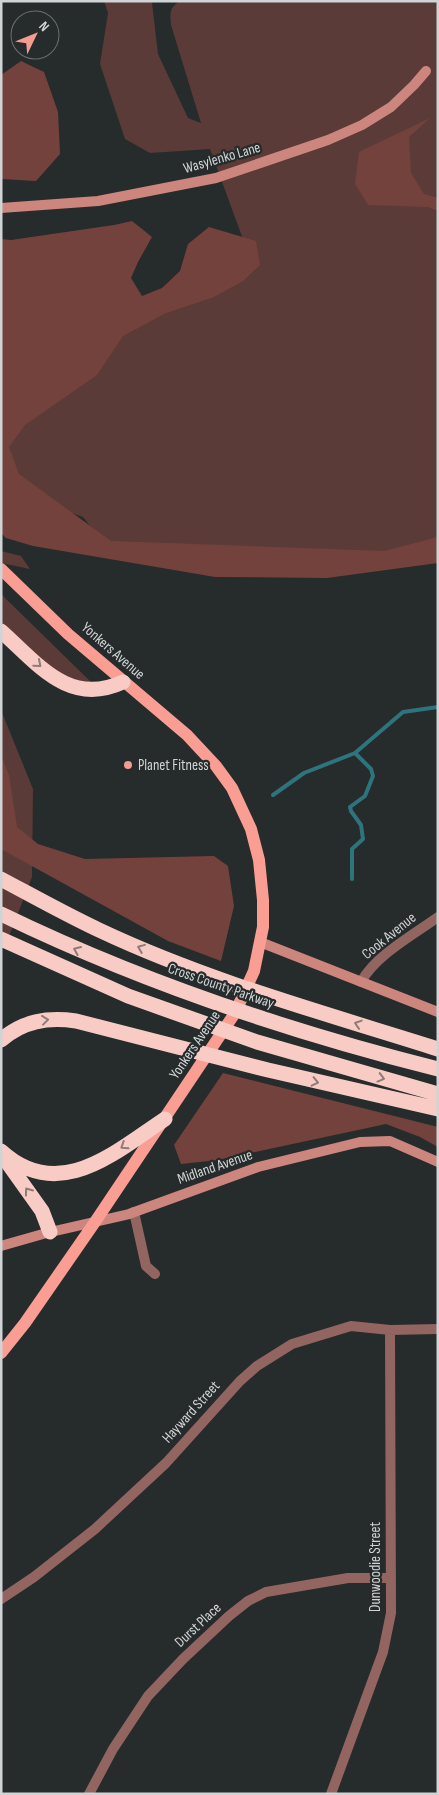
<svg xmlns="http://www.w3.org/2000/svg" width="439" height="1795" viewBox="0 0 439 1795" font-family="'Sofia Sans Condensed',sans-serif">
<style>
.green{fill:#5b3b37}
.forest{fill:#74423c}
.lines{fill:none;stroke-linecap:round;stroke-linejoin:round}
.stream{stroke:#2e747d;stroke-width:4}
.street{stroke:#926560;stroke-width:10}
.secondary{stroke:#cc867d;stroke-width:10}
.primary{stroke:#fa9e94;stroke-width:12}
.highway{stroke:#f8cbc5;stroke-width:15}
.oneway{stroke:#8f7b78}
.poi-dot{fill:#f59c92;stroke:#262b2c;stroke-width:2}
.labels{text-anchor:middle;dominant-baseline:central;stroke-width:4.5;stroke-linejoin:round;paint-order:stroke}
.street-label{font-size:15px;fill:#d1d4d5;stroke:#262b2c}
.poi-label{font-size:15px;fill:#d1d4d5;stroke:#262b2c;text-anchor:start}
</style>
<rect width="100%" height="100%" fill="#262b2c"/>
<path class="green" d="M 104,1 L 154,1 L 152,3 L 158,54 L 188,118 L 201,123 L 171,25 C 170,13 169,8 180,1 L 438,1 L 438,547 L 372,559 L 108,548 L 83,517 L 10,491 L 1,395 L 251,261 L 210,149 L 150,153 L 125,139 L 100,64 L 108,13 Z
M 1,551 L 21,556 L 30,569 L 1,563 Z
M 1,594 L 92,683 L 64,679 L 1,623 Z
M 1,710 L 33,789 L 32,877 L 6,944 L 1,950 Z"/>
<path class="forest" d="M 21,61 L 44,72 L 58,112 L 60,154 L 36,181 L 1,179 L 1,75 Z
M 430,118 L 409,137 L 411,173 L 424,194 L 438,198 L 438,211 L 428,207 L 368,205 L 355,184 L 359,152 Z
M 132,221 L 152,237 L 138,262 L 131,278 L 142,296 L 162,288 L 180,271 L 188,244 L 209,227 L 256,241 L 260,265 L 243,281 L 214,297 L 166,313 L 123,336 L 97,375 L 25,425 L 9,447 L 19,474 L 111,541 L 384,551 L 438,537 L 438,563 L 327,578 L 215,577 L 33,546 L 6,538 L 1,533 L 1,239 L 11,240 L 114,225 Z
M 1,755 L 9,775 L 17,827 L 38,844 L 85,859 L 214,856 L 228,866 L 234,906 L 221,961 L 168,941 L 1,849 Z
M 223,1073 L 438,1127 L 438,1147 L 420,1137 L 386,1124 L 218,1160 L 181,1164 L 174,1145 Z"/>
<g class="lines">
<path class="stream" d="M 273,795 L 304,773 L 355,753 L 403,712 L 438,707
M 352,879 L 352,849 L 363,839 L 361,825 L 351,811 L 350,807 L 365,796 L 373,776 L 371,769 L 355,753"/>
<path class="street" d="M 361,982 C 376,955 413,935 438,917
M 134,1212 L 146,1266 L 155,1274
M 1,1599 L 34,1577 L 95,1529 L 166,1463 L 240,1381 L 257,1366 L 292,1344 L 351,1326 L 390,1330 L 438,1329
M 89,1794 L 113,1749 L 148,1696 L 183,1659 L 229,1616 L 248,1601 L 266,1592 L 348,1578 L 390,1578
M 331,1794 L 383,1652 L 391,1613 L 390,1330"/>
<path class="secondary" d="M 1,208 L 98,201 L 216,178 L 328,140 L 362,125 L 391,107 L 414,85 L 426,71
M 260,942 L 438,1012
M 1,1246 L 50,1232 L 129,1214 L 258,1167 L 360,1142 L 390,1141 L 438,1162"/>
<path class="primary" d="M 1,569 L 68,634 L 187,735 L 216,766 L 232,788 L 251,829 L 259,860 L 263,900 L 263,927 L 254,971 L 235,1013 L 95,1222 L 25,1323 L 1,1353"/>
<path class="highway" d="M 1,631 C 38,664 69,707 123,682
M 1,879 C 33,896 65,914 99,930 C 207,981 324,1013 438,1049
M 1,914 C 141,982 287,1031 438,1069
M 1,939 L 128,996 L 257,1042 L 438,1094
M 1,1040 C 23,1021 47,1017 76,1021 L 268,1070 L 438,1109
M 1,1151 C 59,1204 115,1152 165,1119
M 5,1159 L 42,1211 L 50,1232"/>
</g>
<defs><path id="oneway-chevron" d="M-2-3.5L2.5 0L-2 3.5" fill="none" stroke-width="1.6" stroke-linecap="round" stroke-linejoin="round" transform="scale(1.25)"/></defs>
<g class="oneway">
<use href="#oneway-chevron" transform="translate(38 664) rotate(41)"/>
<use href="#oneway-chevron" transform="translate(141 948) rotate(-158)"/>
<use href="#oneway-chevron" transform="translate(77 950) rotate(-157)"/>
<use href="#oneway-chevron" transform="translate(45 1020) rotate(-7)"/>
<use href="#oneway-chevron" transform="translate(358 1024) rotate(-162)"/>
<use href="#oneway-chevron" transform="translate(381 1078) rotate(15)"/>
<use href="#oneway-chevron" transform="translate(315 1082) rotate(13)"/>
<use href="#oneway-chevron" transform="translate(124 1146) rotate(147)"/>
<use href="#oneway-chevron" transform="translate(28 1191) rotate(-126)"/>
</g>
<circle class="poi-dot" cx="128" cy="765" r="5"/>
<g class="labels">
<g class="street-label">
<text transform="translate(222 158) rotate(-16)">Wasylenko Lane</text>
<text transform="translate(113 651) rotate(41)">Yonkers Avenue</text>
<text transform="translate(389 936) rotate(-39)">Cook Avenue</text>
<text transform="translate(221 986) rotate(19)">Cross County Parkway</text>
<text transform="translate(195 1045) rotate(-56)">Yonkers Avenue</text>
<text transform="translate(215 1167) rotate(-19)">Midland Avenue</text>
<text transform="translate(191 1412) rotate(-48)">Hayward Street</text>
<text transform="translate(375 1567) rotate(-90)">Dunwoodie Street</text>
<text transform="translate(198 1625) rotate(-43)">Durst Place</text>
</g>
<g class="poi-label">
<text x="138" y="765">Planet Fitness</text>
</g>
</g>
<rect width="439" height="1795" fill="none" stroke="#d1d4d5" stroke-width="5"/>
<g transform="translate(35 35) rotate(47)"><circle r="24" fill="#262b2c" stroke="#6a6f70"/>
<path d="M0-4L9 19L0 12L-9 19Z" fill="#f59c92"/>
<text y="-8" font-size="14" font-weight="bold" text-anchor="middle" fill="#d1d4d5">N</text>
</g>
</svg>
